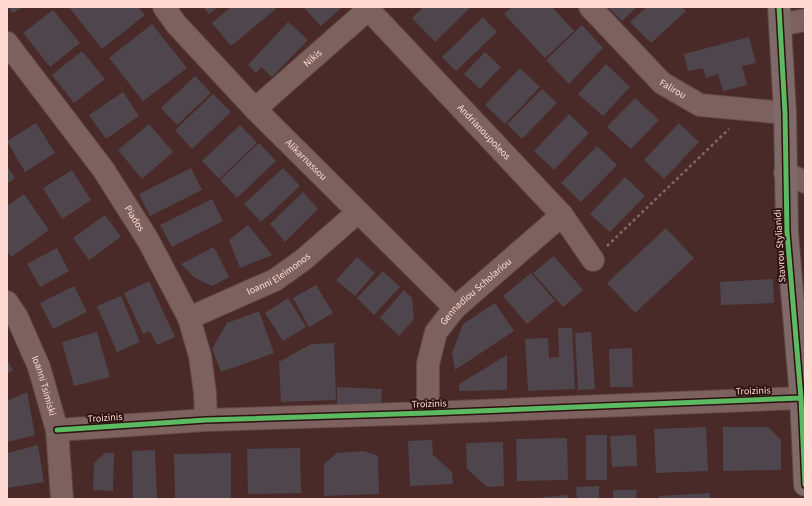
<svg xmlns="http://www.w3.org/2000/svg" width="812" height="506" viewBox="0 0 812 506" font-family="'Source Sans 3',sans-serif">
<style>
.building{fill:#4f454d}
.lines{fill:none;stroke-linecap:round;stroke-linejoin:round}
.street-casing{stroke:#624745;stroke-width:24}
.secondary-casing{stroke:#624745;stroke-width:24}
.path{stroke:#806966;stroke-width:2.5;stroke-dasharray:3 3;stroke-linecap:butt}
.street{stroke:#7c615f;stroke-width:22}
.secondary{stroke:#7e6a68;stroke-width:22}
.cycleway-casing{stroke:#2c1210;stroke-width:8}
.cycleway{stroke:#5cba63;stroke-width:5}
.labels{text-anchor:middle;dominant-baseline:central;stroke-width:4;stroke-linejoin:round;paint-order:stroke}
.street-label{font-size:10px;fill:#ffd9d4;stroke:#2c1210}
</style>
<rect width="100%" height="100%" fill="#492a28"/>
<path class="building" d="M 9,7 L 24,7 L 12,13 Z
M 69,7 L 138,7 L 145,15 L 102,49 Z
M 203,7 L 218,7 L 209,14 Z
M 231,7 L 278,7 L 231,46 L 212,23 Z
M 303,7 L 342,7 L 321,26 Z
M 423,7 L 471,7 L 435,42 L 412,18 Z
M 512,7 L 552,7 L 574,31 L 545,58 L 504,14 Z
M 608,7 L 637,7 L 622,21 Z
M 647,7 L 682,7 L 686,11 L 651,43 L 630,22 Z
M 53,10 L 80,43 L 50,67 L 23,33 Z
M 483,17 L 497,32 L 456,71 L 442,57 Z
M 288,22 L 308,40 L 272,77 L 261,67 L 256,73 L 248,65 Z
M 152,24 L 187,68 L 143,101 L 109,58 Z
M 582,25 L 603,48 L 569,84 L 546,60 Z
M 749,37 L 756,63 L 742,66 L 747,85 L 723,91 L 718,74 L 706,78 L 703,68 L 688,71 L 684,54 Z
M 82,51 L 105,79 L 74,103 L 52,75 Z
M 485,52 L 501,67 L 480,89 L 464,74 Z
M 606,64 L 630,87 L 603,116 L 578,94 Z
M 520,68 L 540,87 L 505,124 L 485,105 Z
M 195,76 L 211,93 L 177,125 L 161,108 Z
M 542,89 L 557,103 L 522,139 L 507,124 Z
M 123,92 L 139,116 L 106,139 L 89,115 Z
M 213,94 L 231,112 L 192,149 L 175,130 Z
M 635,98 L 659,120 L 631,149 L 607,127 Z
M 569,114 L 589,133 L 554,170 L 534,151 Z
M 36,123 L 55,153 L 25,172 L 7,141 Z
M 679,123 L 699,142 L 664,179 L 644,160 Z
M 149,124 L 173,152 L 142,179 L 118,150 Z
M 240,125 L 257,143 L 219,179 L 202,161 Z
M 259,143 L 276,161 L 237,198 L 220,180 Z
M 597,146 L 617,165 L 581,202 L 561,183 Z
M 7,166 L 15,178 L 7,184 Z
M 191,168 L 202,190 L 150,216 L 139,194 Z
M 283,168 L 300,186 L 261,222 L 244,204 Z
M 72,170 L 91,200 L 62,219 L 43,188 Z
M 625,177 L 645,196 L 610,232 L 590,214 Z
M 303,192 L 318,209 L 285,242 L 270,224 Z
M 24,194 L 49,230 L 11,257 L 7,252 L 7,206 Z
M 212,199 L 223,221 L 172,247 L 160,225 Z
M 105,215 L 121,237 L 89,260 L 73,238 Z
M 248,225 L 272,255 L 240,268 L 229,240 Z
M 666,228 L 694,258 L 635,313 L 607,283 Z
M 214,247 L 229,277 L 212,286 L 195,278 L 181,264 Z
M 57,248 L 69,271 L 40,287 L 27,264 Z
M 554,256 L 583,290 L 563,307 L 533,273 Z
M 357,257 L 375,273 L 355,296 L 336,280 Z
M 383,271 L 400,287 L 374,315 L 357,298 Z
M 531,273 L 555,301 L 527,324 L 503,296 Z
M 773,279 L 774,303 L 721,305 L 720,282 Z
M 149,281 L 175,337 L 157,345 L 150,331 L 143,334 L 124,293 Z
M 316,285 L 333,313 L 309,327 L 293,298 Z
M 74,286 L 87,312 L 53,329 L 40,303 Z
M 404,290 L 412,298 L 414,319 L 399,336 L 380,318 Z
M 121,296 L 140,342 L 117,352 L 97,306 Z
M 288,298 L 306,327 L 283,341 L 265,313 Z
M 495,303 L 514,331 L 455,370 L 452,353 L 463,324 Z
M 259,311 L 274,353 L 221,372 L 212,349 L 227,323 Z
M 558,328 L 572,328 L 575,389 L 528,391 L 525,339 L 548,338 L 549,358 L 559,357 Z
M 97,332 L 110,377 L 74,386 L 62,342 Z
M 591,332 L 595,389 L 578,390 L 575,333 Z
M 334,343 L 336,400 L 281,402 L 279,362 L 311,344 Z
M 632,348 L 633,387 L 610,387 L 609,349 Z
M 507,355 L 507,390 L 459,391 L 459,384 Z
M 7,360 L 13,370 L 7,374 Z
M 337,387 L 382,389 L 381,408 L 337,406 Z
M 27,392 L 35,435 L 7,442 L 7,401 Z
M 706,427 L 708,471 L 656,473 L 654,429 Z
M 723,427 L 768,427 L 781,440 L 781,470 L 723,471 Z
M 586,435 L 607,435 L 607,480 L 586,480 Z
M 636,435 L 637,466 L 612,467 L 610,436 Z
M 567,438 L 568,480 L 517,481 L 516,439 Z
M 432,440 L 433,455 L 452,472 L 453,484 L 410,486 L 408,441 Z
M 503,442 L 504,486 L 487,487 L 467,469 L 466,443 Z
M 38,445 L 44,482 L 7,488 L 7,453 Z
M 300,448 L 301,493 L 248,494 L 247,449 Z
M 155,450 L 157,498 L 133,499 L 132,451 Z
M 364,451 L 378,456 L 379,494 L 324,496 L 324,464 L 337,453 Z
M 105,453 L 114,453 L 113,491 L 93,490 L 94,463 Z
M 231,453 L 231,498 L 175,499 L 174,454 Z
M 599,486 L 599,499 L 577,499 L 576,487 Z
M 613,490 L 637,490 L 636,499 L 613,499 Z
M 710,493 L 710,499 L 659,499 L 659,496 Z
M 568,495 L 568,499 L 543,499 L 543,497 Z"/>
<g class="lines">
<g class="street-casing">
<g id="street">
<path id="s1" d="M 164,7 L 176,24 L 255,109 L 455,308"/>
<path id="s2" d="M 590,7 L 662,83 L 700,105 L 785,113"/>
<path id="s3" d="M 368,9 L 562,215 L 593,260"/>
<path d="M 780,25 L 805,20"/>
<path id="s4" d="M 7,43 L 103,169 L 148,240 L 189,318 L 200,356 L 205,393 L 206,420"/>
<path id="s5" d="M 255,109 L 371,7"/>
<path d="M 785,173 L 805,182"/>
<path id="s6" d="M 7,302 L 17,317 L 39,367 L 57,430 L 62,499"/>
<path id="s7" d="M 189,318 L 275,280 L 303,260 L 358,212"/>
<path id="s8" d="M 428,413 L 428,364 L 436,332 L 455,308 L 562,215"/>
<path d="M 57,430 L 206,420 L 428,413 L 801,398"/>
</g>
</g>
<g class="secondary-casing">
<path id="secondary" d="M 779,7 L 785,113 L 787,232 L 801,398 L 805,485"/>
</g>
<path class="path" d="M 607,246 L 729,129"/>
<use href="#street" class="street"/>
<use href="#secondary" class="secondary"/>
<g class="cycleway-casing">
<path id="cycleway" d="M 779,7 L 785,113 L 787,232 L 801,398 L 805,485
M 57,430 L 206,420 L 428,413 L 801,398"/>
</g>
<use href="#cycleway" class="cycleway"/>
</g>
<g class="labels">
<g class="street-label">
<text stroke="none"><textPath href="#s5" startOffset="77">Nikis</textPath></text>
<text stroke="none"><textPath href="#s2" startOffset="117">Falirou</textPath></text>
<text stroke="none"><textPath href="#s3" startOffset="169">Andrianoupoleos</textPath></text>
<text stroke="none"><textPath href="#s1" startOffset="209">Alikarnassou</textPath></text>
<text stroke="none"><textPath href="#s4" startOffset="217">Piados</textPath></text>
<text transform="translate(780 246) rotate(-94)">Stavrou Stylianidi</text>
<text stroke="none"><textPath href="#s7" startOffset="100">Ioanni Eleimonos</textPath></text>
<text stroke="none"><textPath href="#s8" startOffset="139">Gennadiou Scholariou</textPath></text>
<text stroke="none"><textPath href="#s6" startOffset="92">Ioanni Tsimiski</textPath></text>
<text transform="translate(753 391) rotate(-2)">Troizinis</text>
<text transform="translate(429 404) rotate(-2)">Troizinis</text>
<text transform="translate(105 418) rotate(-4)">Troizinis</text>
</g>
</g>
<rect width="812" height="506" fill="none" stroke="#ffd9d4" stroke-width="16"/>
</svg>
